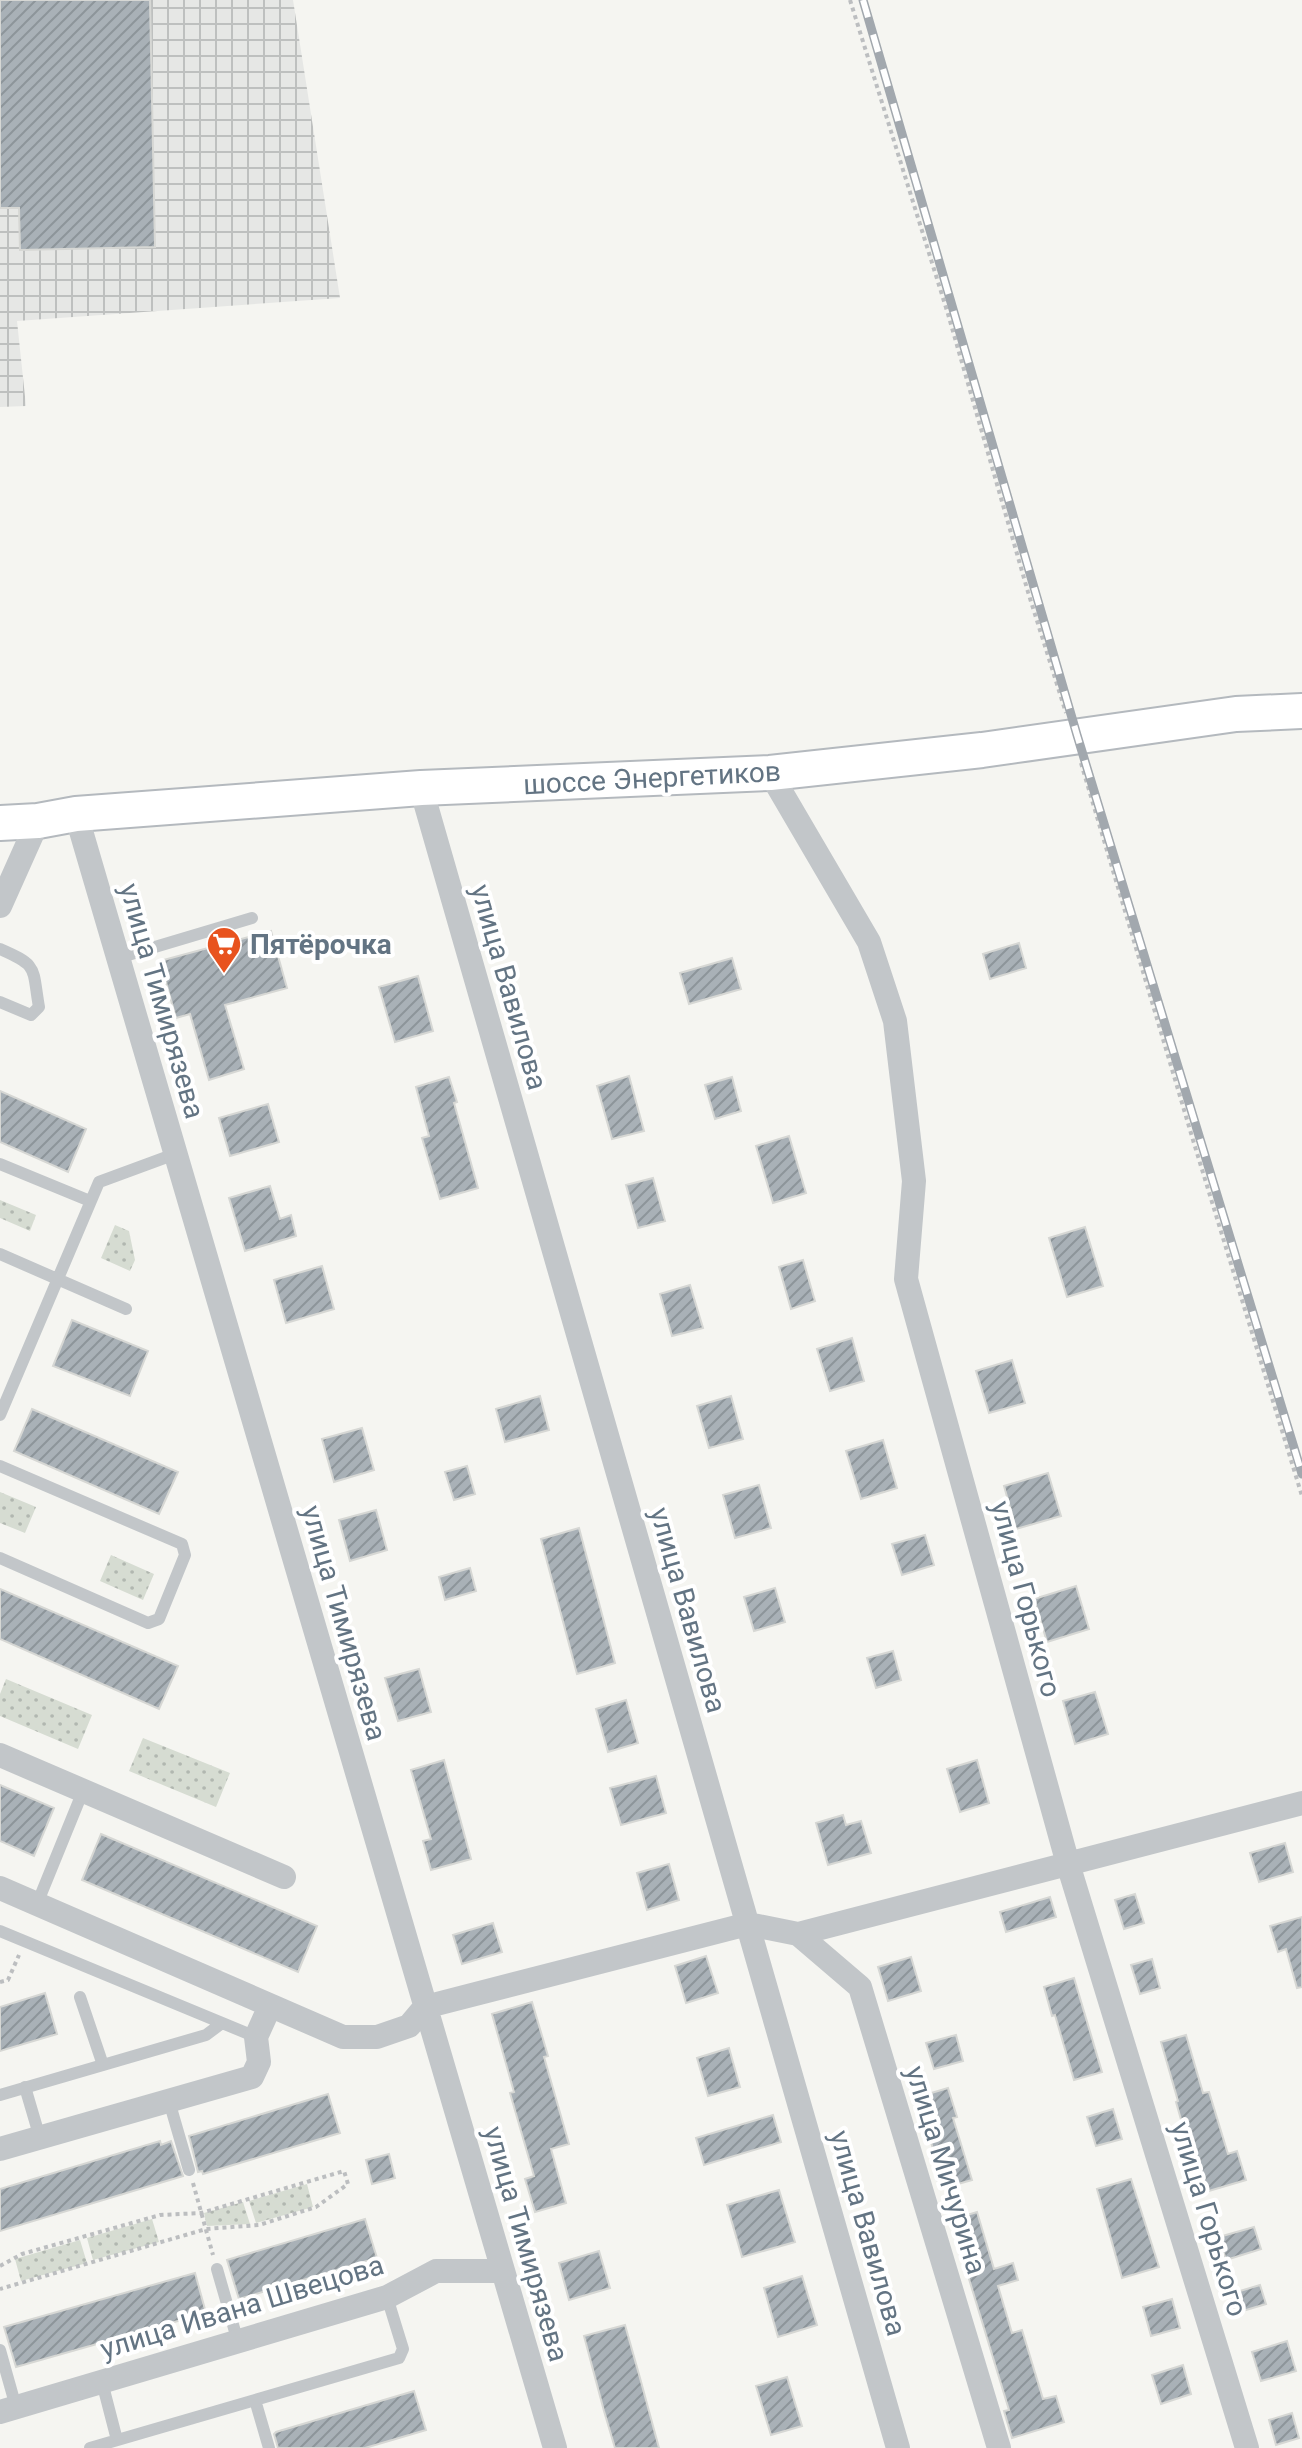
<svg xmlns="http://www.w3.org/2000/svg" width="1302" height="2448" viewBox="0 0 1302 2448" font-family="Roboto,sans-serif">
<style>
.industrial{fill:url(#industrial-grid)}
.park{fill:url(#park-dots)}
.building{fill:url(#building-hatch);stroke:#d6d7d4;stroke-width:2}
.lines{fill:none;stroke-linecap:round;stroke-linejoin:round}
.secondary-casing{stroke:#b4b9be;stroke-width:38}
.path{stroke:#bcbec0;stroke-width:4;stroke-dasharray:4 4;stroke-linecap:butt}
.lane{stroke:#c2c6c9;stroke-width:12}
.street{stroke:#c2c6c9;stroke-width:24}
.secondary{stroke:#fff;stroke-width:34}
.rail-casing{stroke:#a2a8ae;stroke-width:9}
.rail{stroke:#fff;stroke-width:6;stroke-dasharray:18;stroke-linecap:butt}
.labels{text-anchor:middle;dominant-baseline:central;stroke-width:8;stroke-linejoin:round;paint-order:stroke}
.street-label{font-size:28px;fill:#637483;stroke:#fff}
.poi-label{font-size:28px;font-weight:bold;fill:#637483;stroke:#fff;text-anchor:start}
</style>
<defs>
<pattern id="industrial-grid" width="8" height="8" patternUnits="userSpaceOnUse" patternTransform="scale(2)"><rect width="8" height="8" fill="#e6e7e5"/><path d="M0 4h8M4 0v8" fill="none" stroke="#bec0bf"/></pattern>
<pattern id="park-dots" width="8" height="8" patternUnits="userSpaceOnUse" patternTransform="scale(2)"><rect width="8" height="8" fill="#d6dcd2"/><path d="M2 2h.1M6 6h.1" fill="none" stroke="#b1b7b0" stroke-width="1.8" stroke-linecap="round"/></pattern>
<pattern id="building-hatch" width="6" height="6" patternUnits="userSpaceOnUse" patternTransform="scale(2)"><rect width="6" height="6" fill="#a9b1b7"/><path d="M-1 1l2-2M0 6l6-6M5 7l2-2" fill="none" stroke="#8d959a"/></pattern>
</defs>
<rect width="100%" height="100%" fill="#f5f5f1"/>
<path class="industrial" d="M 0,0 L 293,0 L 340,298 L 17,321 L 26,406 L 0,407 Z"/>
<path class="park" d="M 0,1200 L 36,1215 L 30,1231 L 0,1218 Z
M 115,1225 L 129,1231 L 135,1260 L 130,1271 L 101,1258 Z
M 0,1492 L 36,1507 L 25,1533 L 0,1523 Z
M 111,1555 L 154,1574 L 143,1600 L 100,1581 Z
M 6,1679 L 92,1715 L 78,1749 L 0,1716 L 0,1694 Z
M 143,1738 L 230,1773 L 216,1807 L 129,1771 Z
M 307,2184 L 313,2207 L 256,2223 L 249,2201 Z
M 243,2202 L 250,2224 L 207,2226 L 204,2213 Z
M 152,2219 L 159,2242 L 93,2260 L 87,2238 Z
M 80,2240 L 87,2263 L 21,2281 L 15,2259 Z"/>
<path class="building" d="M 0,0 L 150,0 L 155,247 L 20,250 L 19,208 L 0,208 Z
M 271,931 L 287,988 L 225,1005 L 244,1069 L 209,1080 L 190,1014 L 176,1018 L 160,961 Z
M 1019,943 L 1026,968 L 990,979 L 983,954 Z
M 732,958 L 741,989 L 689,1004 L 680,973 Z
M 418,976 L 433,1031 L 395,1042 L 379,987 Z
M 629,1076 L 644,1131 L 612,1139 L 597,1086 Z
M 449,1077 L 457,1102 L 454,1103 L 478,1188 L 440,1199 L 422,1138 L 429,1136 L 416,1087 Z
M 732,1077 L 741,1111 L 715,1119 L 705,1085 Z
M 0,1091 L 86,1129 L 68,1172 L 0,1142 Z
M 268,1104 L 279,1142 L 230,1156 L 219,1118 Z
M 789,1136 L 806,1193 L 773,1203 L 756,1146 Z
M 653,1178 L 665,1221 L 638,1228 L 626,1185 Z
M 270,1186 L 280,1219 L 291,1215 L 296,1236 L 245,1251 L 229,1198 Z
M 1085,1227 L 1103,1286 L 1067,1297 L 1049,1238 Z
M 803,1260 L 815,1301 L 791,1309 L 779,1267 Z
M 322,1266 L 334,1309 L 286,1323 L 274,1280 Z
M 690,1285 L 703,1328 L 672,1336 L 660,1294 Z
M 72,1320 L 148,1351 L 130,1396 L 53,1366 Z
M 852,1338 L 864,1381 L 830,1391 L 817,1349 Z
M 1012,1360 L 1025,1403 L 989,1413 L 976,1371 Z
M 540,1396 L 549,1430 L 505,1442 L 496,1409 Z
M 731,1396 L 743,1439 L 709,1448 L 697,1406 Z
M 32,1409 L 178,1472 L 159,1514 L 14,1451 Z
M 362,1428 L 374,1470 L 334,1482 L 322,1439 Z
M 883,1440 L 897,1488 L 861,1499 L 846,1451 Z
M 467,1466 L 475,1494 L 454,1500 L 445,1472 Z
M 1048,1473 L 1061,1516 L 1016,1529 L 1004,1486 Z
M 759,1485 L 771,1528 L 735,1538 L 723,1495 Z
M 376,1510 L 387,1550 L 350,1561 L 339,1520 Z
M 579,1528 L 615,1663 L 577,1674 L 541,1539 Z
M 925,1535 L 934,1565 L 902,1575 L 892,1544 Z
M 470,1568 L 476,1591 L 445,1600 L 439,1577 Z
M 1076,1586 L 1089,1629 L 1047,1642 L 1034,1599 Z
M 775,1588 L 785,1622 L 754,1631 L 744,1597 Z
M 0,1589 L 178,1666 L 159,1709 L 0,1639 Z
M 893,1651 L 901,1680 L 876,1688 L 867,1658 Z
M 419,1669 L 431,1712 L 398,1721 L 385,1678 Z
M 1095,1692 L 1108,1734 L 1075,1744 L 1063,1701 Z
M 626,1700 L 638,1743 L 608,1752 L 596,1709 Z
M 444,1760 L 471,1859 L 431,1870 L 423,1841 L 431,1839 L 411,1770 Z
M 977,1760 L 989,1803 L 960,1812 L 947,1769 Z
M 656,1776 L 666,1813 L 621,1825 L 610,1788 Z
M 0,1785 L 54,1808 L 34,1856 L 0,1841 Z
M 843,1815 L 846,1825 L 861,1821 L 871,1853 L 828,1865 L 816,1823 Z
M 101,1834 L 317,1926 L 298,1972 L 82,1880 Z
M 1285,1843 L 1293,1872 L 1259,1882 L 1250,1853 Z
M 669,1864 L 679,1900 L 647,1910 L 637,1873 Z
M 1135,1894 L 1144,1923 L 1124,1929 L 1115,1900 Z
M 1050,1897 L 1056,1917 L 1006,1932 L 1000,1912 Z
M 1302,1917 L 1302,1987 L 1297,1988 L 1286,1949 L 1278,1952 L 1270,1926 Z
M 493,1923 L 502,1952 L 462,1964 L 453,1935 Z
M 706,1956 L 718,1993 L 686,2003 L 675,1966 Z
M 911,1957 L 921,1991 L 888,2001 L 878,1967 Z
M 1152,1959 L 1160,1988 L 1140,1994 L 1131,1965 Z
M 1074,1978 L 1102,2072 L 1074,2080 L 1055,2015 L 1052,2016 L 1044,1987 Z
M 45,1993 L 57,2034 L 0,2051 L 0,2007 Z
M 532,2002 L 548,2056 L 544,2057 L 569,2144 L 551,2149 L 566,2203 L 535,2212 L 525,2179 L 534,2176 L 510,2093 L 514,2092 L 492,2014 Z
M 956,2035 L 963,2061 L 934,2069 L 926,2043 Z
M 1186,2035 L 1203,2093 L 1209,2092 L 1228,2154 L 1237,2151 L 1246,2180 L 1202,2193 L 1176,2102 L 1178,2101 L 1161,2042 Z
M 729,2048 L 740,2087 L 708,2096 L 697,2058 Z
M 948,2088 L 957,2117 L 953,2118 L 972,2180 L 940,2189 L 931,2157 L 935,2156 L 918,2097 Z
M 328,2094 L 340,2133 L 203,2174 L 202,2171 L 198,2172 L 189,2136 Z
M 1113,2109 L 1122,2139 L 1096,2146 L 1087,2117 Z
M 773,2115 L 781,2142 L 704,2165 L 696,2138 Z
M 160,2141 L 161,2145 L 171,2141 L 183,2176 L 0,2231 L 0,2189 Z
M 389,2154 L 395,2178 L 372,2184 L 366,2160 Z
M 1131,2179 L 1159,2267 L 1122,2278 L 1097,2189 Z
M 779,2190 L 795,2242 L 742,2257 L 727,2205 Z
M 977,2212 L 994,2269 L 1013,2263 L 1018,2280 L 998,2286 L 1012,2333 L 1022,2330 L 1043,2399 L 1056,2396 L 1064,2422 L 1012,2438 L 1004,2411 L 1009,2410 L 951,2220 Z
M 365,2219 L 377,2258 L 239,2299 L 227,2260 Z
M 1254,2227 L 1261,2249 L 1226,2260 L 1219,2237 Z
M 599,2251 L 610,2288 L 569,2300 L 559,2263 Z
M 195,2273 L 206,2313 L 16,2367 L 4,2327 Z
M 802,2276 L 817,2325 L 778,2337 L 764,2288 Z
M 1260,2285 L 1266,2304 L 1236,2313 L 1230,2294 Z
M 1172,2299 L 1180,2328 L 1151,2336 L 1143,2307 Z
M 625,2325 L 640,2378 L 659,2448 L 615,2448 L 604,2411 L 584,2336 Z
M 1287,2341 L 1296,2371 L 1261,2381 L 1252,2352 Z
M 1183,2365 L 1191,2394 L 1161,2404 L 1152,2375 Z
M 787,2377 L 802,2426 L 771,2435 L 756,2386 Z
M 414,2391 L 426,2430 L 365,2448 L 278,2448 L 274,2434 L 276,2432 Z
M 1292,2413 L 1299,2438 L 1276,2445 L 1269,2420 Z"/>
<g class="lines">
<g class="secondary-casing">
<path id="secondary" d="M 0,823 L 38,821 L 76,814 L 421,788 L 770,773 L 982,750 L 1236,714 L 1302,711"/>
</g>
<path class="path" d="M 850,0 L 948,314 L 1028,592 L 1066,713
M 1081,763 L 1193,1140 L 1302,1496
M 0,1982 L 8,1980 L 19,1955
M 193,2183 L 213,2255
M 0,2266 L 22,2254 L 160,2215 L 201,2213 L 344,2171 L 348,2184 L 316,2207 L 259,2225 L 206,2229 L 0,2289"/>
<path class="lane" d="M 0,949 C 39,966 32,967 39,1007 L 31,1015 L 0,1002
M 118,958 L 252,918
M 0,1164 L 90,1201
M 0,1254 L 126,1309
M 0,1415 L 99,1182 L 175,1154
M 0,1466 L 182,1544 L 185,1555 L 159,1619 L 148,1623 L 0,1558
M 37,1904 L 83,1791
M 0,1931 L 256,2037
M 80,1997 L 103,2065
M 25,2087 L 40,2138
M 0,2095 L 206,2035 L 222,2023
M 169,2101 L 189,2170
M 217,2269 L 238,2342
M 0,2350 L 16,2407
M 102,2382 L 117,2440
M 255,2400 L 269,2448
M 90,2448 L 399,2358 L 403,2349 L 387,2297"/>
<path class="street" d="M 770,773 L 869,942 L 895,1021 L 914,1181 L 906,1279 L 1068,1864 L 1247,2448
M 421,788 L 898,2448
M 76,814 L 555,2448
M 0,906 L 38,821
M 0,1755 L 284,1877
M 0,1888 L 343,2037 L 377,2037 L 409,2026 L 425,2007
M 798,1934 L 860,1987 L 999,2448
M 425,2007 L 748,1924 L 798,1934 L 1302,1803
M 0,2149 L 252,2077 L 259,2062 L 256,2037 L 270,2006
M 0,2412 L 387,2297 L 436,2271 L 503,2271"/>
<use href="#secondary" class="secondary"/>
<g class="rail-casing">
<path id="rail" d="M 863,0 L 1077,735 L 1302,1474"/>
</g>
<use href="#rail" class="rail"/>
</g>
<defs>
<g id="supermarket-pin" transform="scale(1.8)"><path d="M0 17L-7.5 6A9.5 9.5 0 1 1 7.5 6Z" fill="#e8531f" stroke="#fff"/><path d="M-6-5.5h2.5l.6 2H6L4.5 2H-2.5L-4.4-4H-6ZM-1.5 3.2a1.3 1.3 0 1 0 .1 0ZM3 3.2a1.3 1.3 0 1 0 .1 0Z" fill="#fff"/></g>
</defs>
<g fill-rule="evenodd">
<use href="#supermarket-pin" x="224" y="944"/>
</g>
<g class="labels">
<g class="street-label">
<text transform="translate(652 778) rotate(-3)">шоссе Энергетиков</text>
<text transform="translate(509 987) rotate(74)">улица Вавилова</text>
<text transform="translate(162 1001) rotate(74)">улица Тимирязева</text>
<text transform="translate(1026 1599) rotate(75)">улица Горького</text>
<text transform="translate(688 1610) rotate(74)">улица Вавилова</text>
<text transform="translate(344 1623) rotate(74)">улица Тимирязева</text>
<text transform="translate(946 2170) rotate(73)">улица Мичурина</text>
<text transform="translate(1209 2219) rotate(73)">улица Горького</text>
<text transform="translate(868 2233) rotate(74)">улица Вавилова</text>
<text transform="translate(526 2244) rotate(74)">улица Тимирязева</text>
<text transform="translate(242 2307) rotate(-17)">улица Ивана Швецова</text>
</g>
<g class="poi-label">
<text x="250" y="944">Пятёрочка</text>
</g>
</g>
</svg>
